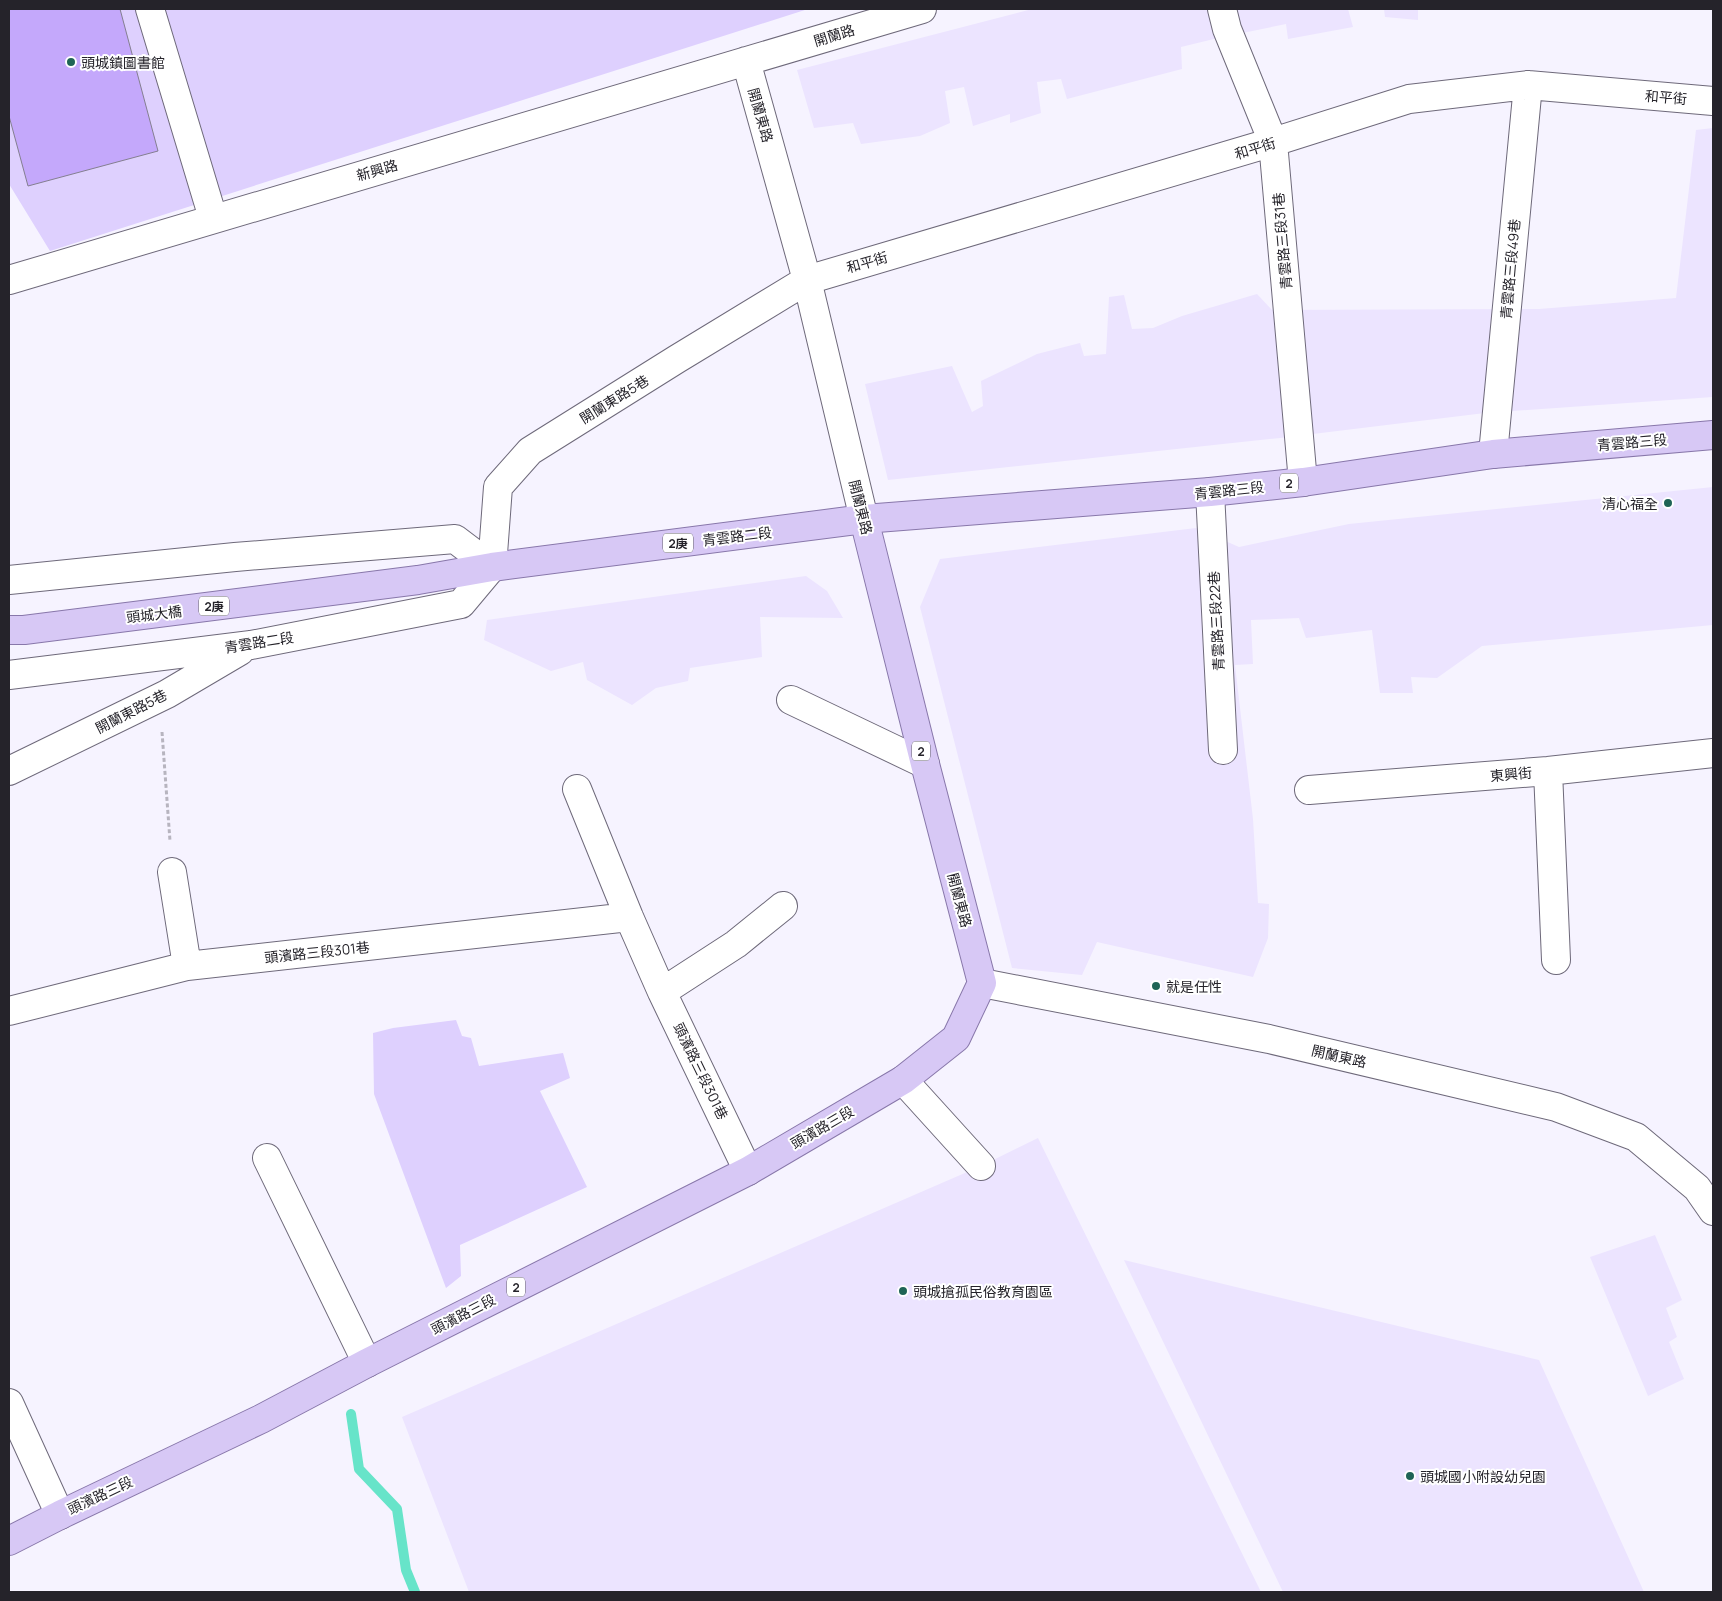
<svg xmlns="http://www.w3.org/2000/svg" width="1722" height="1601" viewBox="0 0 1722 1601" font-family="Manrope,'Noto Sans TC',sans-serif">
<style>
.built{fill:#ece4ff}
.green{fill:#ded0fe}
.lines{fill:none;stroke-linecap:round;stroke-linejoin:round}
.stream{stroke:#67e4c9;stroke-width:10}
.building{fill:#c4a8fb;stroke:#847f90}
.minor-casing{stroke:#6e697a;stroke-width:30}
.major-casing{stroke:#87a;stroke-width:30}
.path{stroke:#b7b4bf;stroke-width:3;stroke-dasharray:4 2.5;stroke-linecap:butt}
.minor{stroke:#fff;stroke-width:28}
.major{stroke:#d7c8f5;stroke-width:28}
.poi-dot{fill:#1f6456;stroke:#fff;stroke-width:2}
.labels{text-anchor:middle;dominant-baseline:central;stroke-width:4;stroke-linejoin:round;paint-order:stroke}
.shield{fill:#fff;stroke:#66656a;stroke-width:1}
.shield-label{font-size:12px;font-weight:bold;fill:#25232a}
.street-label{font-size:14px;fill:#25232a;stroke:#fff}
.poi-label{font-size:14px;fill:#25232a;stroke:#fff;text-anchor:start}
</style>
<rect width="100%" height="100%" fill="#f6f3ff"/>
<path class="built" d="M 1032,9 L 1348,9 L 1353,27 L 1288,39 L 1286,24 L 1218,38 L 1181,47 L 1182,69 L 1067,99 L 1061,79 L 1037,82 L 1041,113 L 1010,123 L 1010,114 L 973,126 L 964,87 L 945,91 L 950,123 L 920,136 L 861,144 L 853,123 L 814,128 L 797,70 Z
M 1384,9 L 1418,9 L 1418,20 L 1385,17 Z
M 1713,128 L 1713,397 L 1485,413 L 1280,438 L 888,480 L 865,384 L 952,366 L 972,412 L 983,406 L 981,381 L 1037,354 L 1080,343 L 1084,356 L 1106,354 L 1109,297 L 1124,295 L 1132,329 L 1153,328 L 1182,316 L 1257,294 L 1272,310 L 1539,309 L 1676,298 L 1696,130 Z
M 1713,487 L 1713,625 L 1482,646 L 1437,678 L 1411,677 L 1413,693 L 1380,693 L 1372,630 L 1306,638 L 1299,618 L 1251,620 L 1253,664 L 1235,665 L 1253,819 L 1258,903 L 1269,904 L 1268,938 L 1253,977 L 1097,942 L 1082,975 L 1012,968 L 920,607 L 940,559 L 1196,528 L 1239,547 L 1349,524 Z
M 806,576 L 827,591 L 843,618 L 760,617 L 762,657 L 690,668 L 688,681 L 656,688 L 632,705 L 587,680 L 583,662 L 551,671 L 484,640 L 487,620 Z
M 1038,1138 L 1261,1592 L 469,1592 L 402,1417 L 981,1166 Z
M 1655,1235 L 1682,1300 L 1666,1308 L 1677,1337 L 1669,1342 L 1684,1379 L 1648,1396 L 1590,1257 Z
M 1124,1260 L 1539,1360 L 1644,1592 L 1283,1592 Z"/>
<path class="green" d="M 9,9 L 808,9 L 50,251 L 9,184 Z
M 456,1020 L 462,1036 L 471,1038 L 479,1066 L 563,1053 L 570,1078 L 540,1091 L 587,1187 L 460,1245 L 461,1276 L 446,1288 L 374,1094 L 373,1033 L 393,1028 Z"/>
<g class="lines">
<path class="stream" d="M 351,1414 L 359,1469 L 397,1509 L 406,1570 L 415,1592"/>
</g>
<path class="building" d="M 9,9 L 120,9 L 158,151 L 28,186 L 9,116 Z"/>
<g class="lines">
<g class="minor-casing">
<path id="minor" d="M 150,9 L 213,218
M 1222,9 L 1227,29 L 1273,142 L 1303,482
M 746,61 L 807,280 L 864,519
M 9,280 L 922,9
M 1493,454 L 1528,85
M 1210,492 L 1223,750
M 492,567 L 498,487 L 530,451 L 677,359 L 807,280 L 1273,142 L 1409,99 L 1528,85 L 1713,101
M 9,580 L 235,557 L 455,539 L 492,567
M 9,675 L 251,645 L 461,604 L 492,567
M 791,700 L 925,764
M 9,771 L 167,694 L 240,651
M 1548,771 L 1556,960
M 577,789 L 629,917 L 662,992 L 748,1171
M 1309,790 L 1548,771 L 1713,753
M 172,872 L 187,966
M 982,983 L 1269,1039 L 1556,1107 L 1636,1137 L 1697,1188 L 1713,1211
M 662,992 L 736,944 L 783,906
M 9,1011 L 187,966 L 629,917
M 903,1080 L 981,1166
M 267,1158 L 367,1363
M 9,1403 L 60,1515"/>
</g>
<g class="major-casing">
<path id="major" d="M 9,630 L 24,630 L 418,580 L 492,567 L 864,519 L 1210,492 L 1303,482 L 1493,454 L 1713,435
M 9,1541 L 60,1515 L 261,1419 L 367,1363 L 748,1171 L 903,1080 L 956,1038 L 982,983 L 925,764 L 864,519"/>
</g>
<path class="path" d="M 162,732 L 170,841"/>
<use href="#minor" class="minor"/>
<use href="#major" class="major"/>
</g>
<g class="poi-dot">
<circle cx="71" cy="62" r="5"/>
<circle cx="1668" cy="503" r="5"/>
<circle cx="1156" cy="986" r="5"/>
<circle cx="903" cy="1291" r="5"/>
<circle cx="1410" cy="1476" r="5"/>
</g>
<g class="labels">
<g class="shield">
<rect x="1280" y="473.5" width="18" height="19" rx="4"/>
<rect x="663" y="533.5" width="30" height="19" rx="4"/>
<rect x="199" y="596.5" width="30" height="19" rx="4"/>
<rect x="912" y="741.5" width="18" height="19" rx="4"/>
<rect x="507" y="1277.5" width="18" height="19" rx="4"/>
</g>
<g class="shield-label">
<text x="1289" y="483">2</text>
<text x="678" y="543">2庚</text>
<text x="214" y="606">2庚</text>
<text x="921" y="751">2</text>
<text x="516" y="1287">2</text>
</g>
<g class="street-label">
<text transform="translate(834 35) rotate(-17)">開蘭路</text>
<text transform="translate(1666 97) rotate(5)">和平街</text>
<text transform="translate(761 115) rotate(74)">開蘭東路</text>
<text transform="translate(1255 148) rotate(-17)">和平街</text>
<text transform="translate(377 170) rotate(-16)">新興路</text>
<text transform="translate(1282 241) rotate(-95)">青雲路三段31巷</text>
<text transform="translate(867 262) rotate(-16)">和平街</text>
<text transform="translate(1510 269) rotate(-85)">青雲路三段49巷</text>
<text transform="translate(614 399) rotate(-32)">開蘭東路5巷</text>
<text transform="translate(1632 442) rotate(-5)">青雲路三段</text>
<text transform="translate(1229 490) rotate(-6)">青雲路三段</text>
<text transform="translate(861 507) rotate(76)">開蘭東路</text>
<text transform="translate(737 536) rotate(-7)">青雲路二段</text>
<text transform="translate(154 614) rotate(-7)">頭城大橋</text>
<text transform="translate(1216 621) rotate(-93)">青雲路三段22巷</text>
<text transform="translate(259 642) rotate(-9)">青雲路二段</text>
<text transform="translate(131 711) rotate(-27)">開蘭東路5巷</text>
<text transform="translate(1511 774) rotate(-5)">東興街</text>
<text transform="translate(960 900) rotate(75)">開蘭東路</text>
<text transform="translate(317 952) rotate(-6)">頭濱路三段301巷</text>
<text transform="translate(1339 1056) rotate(13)">開蘭東路</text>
<text transform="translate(701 1071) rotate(64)">頭濱路三段301巷</text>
<text transform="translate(822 1127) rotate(-30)">頭濱路三段</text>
<text transform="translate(463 1314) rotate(-27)">頭濱路三段</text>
<text transform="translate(100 1495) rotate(-25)">頭濱路三段</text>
</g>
<g class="poi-label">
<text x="81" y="62">頭城鎮圖書館</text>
<text x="1658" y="503" text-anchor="end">清心福全</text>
<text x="1166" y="986">就是任性</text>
<text x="913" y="1291">頭城搶孤民俗教育園區</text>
<text x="1420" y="1476">頭城國小附設幼兒園</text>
</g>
</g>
<rect width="1722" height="1601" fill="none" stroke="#25232a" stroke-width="20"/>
</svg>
